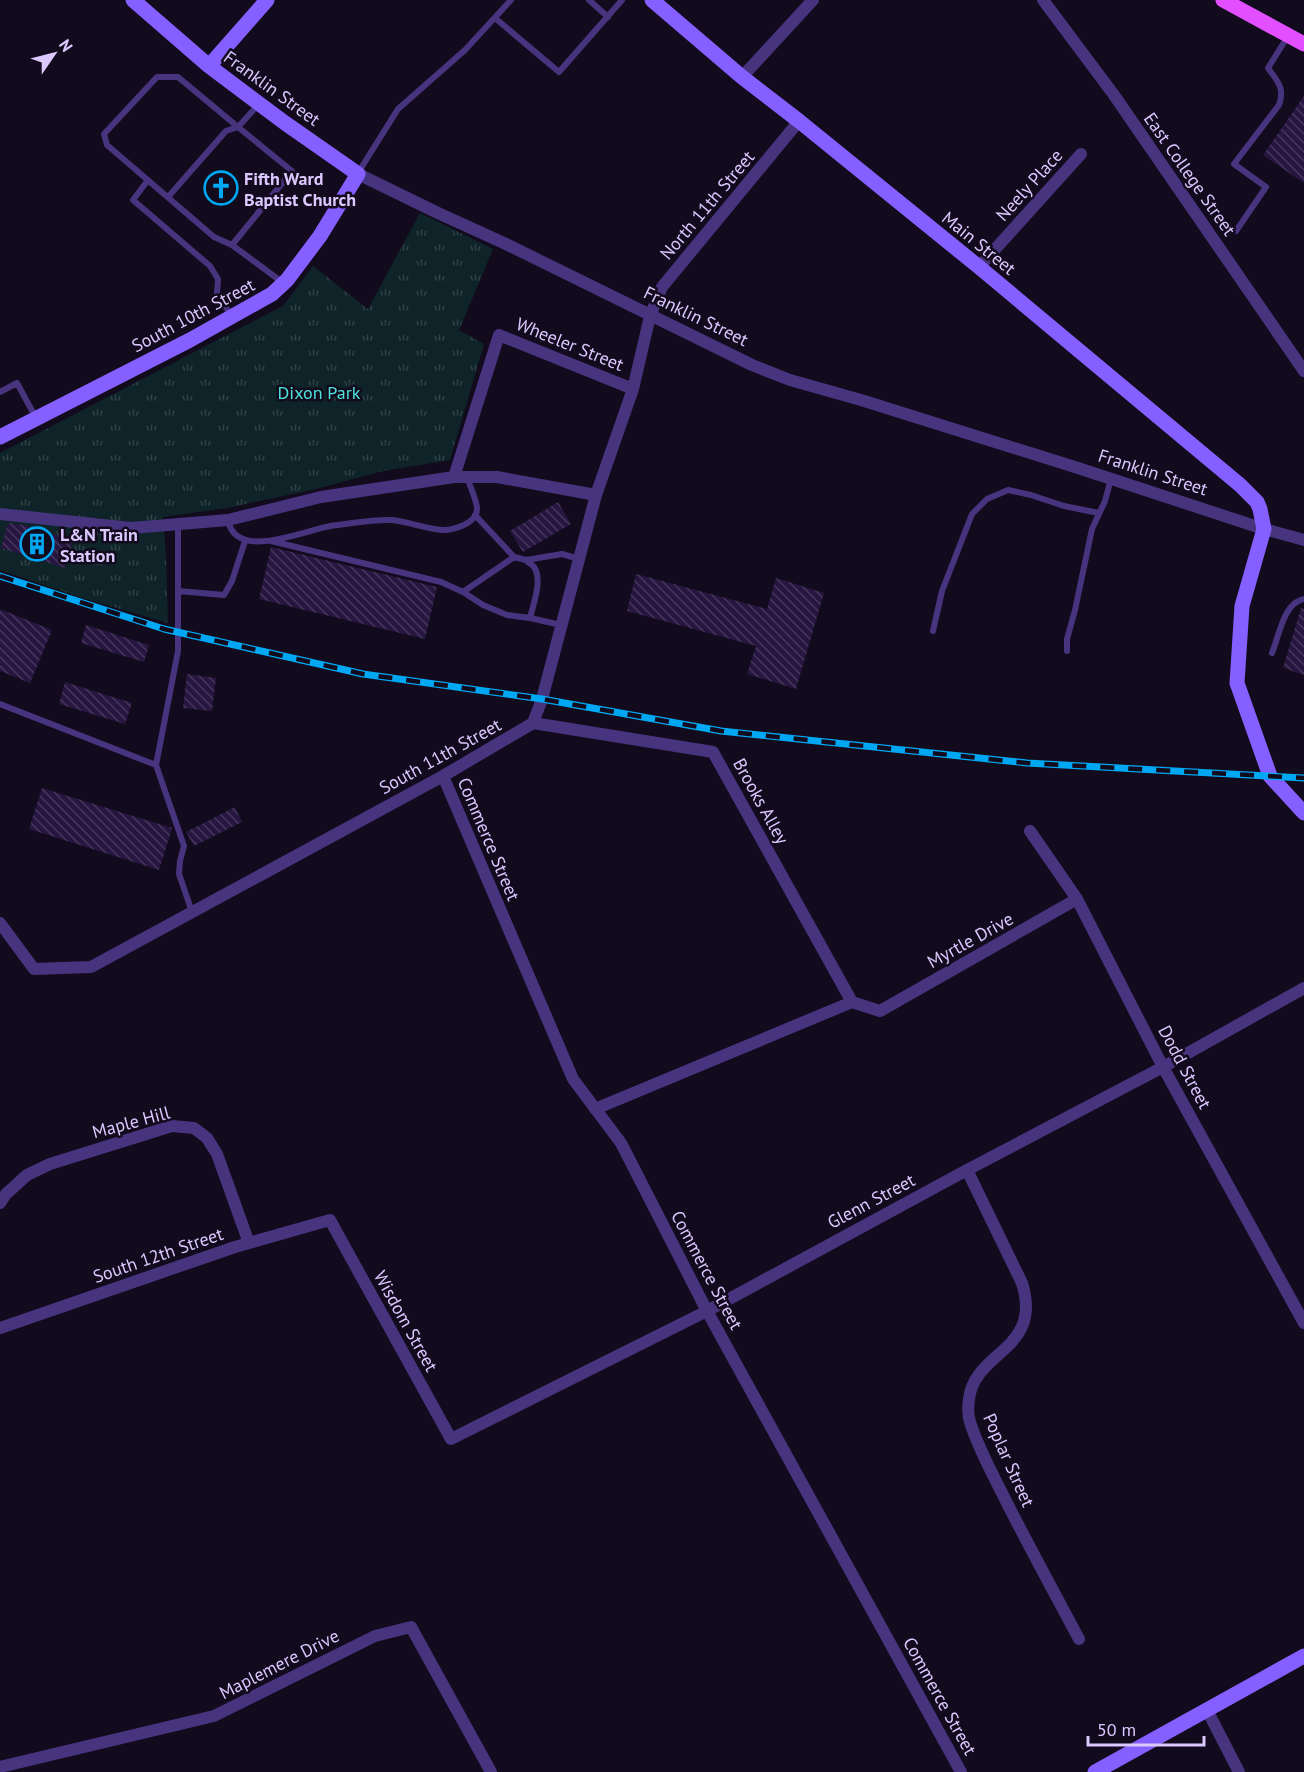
<svg xmlns="http://www.w3.org/2000/svg" width="1304" height="1772" viewBox="0 0 1304 1772" font-family="'PT Sans',sans-serif">
<style>
.park{fill:url(#park-tufts)}
.building{fill:url(#building-back-hatch)}
.lines{fill:none;stroke-linecap:round;stroke-linejoin:round}
.lane{stroke:#47347f;stroke-width:6}
.street{stroke:#47347f;stroke-width:12}
.secondary{stroke:#855fff;stroke-width:15}
.primary{stroke:#e24fff;stroke-width:15}
.rail-casing{stroke:#00a8f3;stroke-width:7}
.rail{stroke:#120b1e;stroke-width:4.5;stroke-dasharray:14;stroke-linecap:butt}
.labels{text-anchor:middle;dominant-baseline:central;stroke-width:5;stroke-linejoin:round;paint-order:stroke}
.street-label{font-size:18px;fill:#dac8ff;stroke:#120b1e}
.poi-label{font-size:18px;font-weight:bold;fill:#dac8ff;stroke:#120b1e;text-anchor:start}
.park-label{font-size:18px;fill:#50e3dd;stroke:#120b1e}
</style>
<defs>
<pattern id="park-tufts" width="24" height="20" patternUnits="userSpaceOnUse" patternTransform="scale(1.5)"><rect width="24" height="20" fill="#0e2428"/><path d="M3 7l-1-3M5 7V3M7 7l1-3M15 17l-1-3M17 17v-4M19 17l1-3" fill="none" stroke="#304248"/></pattern>
<pattern id="building-back-hatch" width="6" height="6" patternUnits="userSpaceOnUse" patternTransform="scale(1.5)"><rect width="6" height="6" fill="#271640"/><path d="M-1 5l2 2M0 0l6 6M5-1l2 2" fill="none" stroke="#46365d"/></pattern>
</defs>
<rect width="100%" height="100%" fill="#120b1e"/>
<path class="park" d="M 420,213 L 493,249 L 459,330 L 484,344 L 450,460 L 383,471 L 316,489 L 227,508 L 163,517 L 166,557 L 168,623 L 79,597 L 0,570 L 0,453 L 283,306 L 313,266 L 368,309 Z"/>
<path class="building" d="M 1304,96 L 1304,183 L 1263,155 Z
M 558,502 L 571,524 L 523,552 L 510,531 Z
M 8,523 L 24,525 L 73,540 L 65,568 L 1,548 Z
M 271,547 L 437,587 L 425,639 L 259,599 Z
M 636,574 L 767,609 L 776,578 L 824,593 L 796,689 L 747,674 L 756,646 L 627,611 Z
M 1301,608 L 1304,609 L 1304,675 L 1283,668 Z
M 0,609 L 52,630 L 30,683 L 0,671 Z
M 86,625 L 149,645 L 144,662 L 81,643 Z
M 187,674 L 216,678 L 212,711 L 183,708 Z
M 65,682 L 132,703 L 125,724 L 59,704 Z
M 42,788 L 172,828 L 159,870 L 29,829 Z
M 235,807 L 242,822 L 194,846 L 186,832 Z"/>
<g class="lines">
<path class="lane" d="M 589,0 L 608,17
M 495,18 L 559,72 L 622,0
M 358,173 L 398,109 L 465,50 L 511,0
M 148,180 L 133,200 L 210,266 L 218,279 L 217,294 L 231,315
M 168,197 L 226,131 L 238,127 L 292,171 L 232,245 L 214,237 L 107,145 L 104,134 L 157,77 L 178,77 L 238,127 L 259,104
M 1236,231 L 1266,187 L 1234,164 L 1279,105 C 1285,88 1278,82 1268,68 L 1288,36
M 232,245 L 282,282
M 0,392 L 17,383 L 36,418
M 475,515 L 514,557 L 526,560 L 562,554 L 579,559
M 228,520 C 236,564 310,527 337,525 C 355,523 374,519 392,520 C 407,521 432,531 446,530 C 457,529 478,522 477,508 C 476,498 470,487 467,477
M 271,541 L 441,582 L 463,592 L 483,605 L 507,615 L 530,618
M 526,560 C 528,563 532,564 534,567 C 543,580 533,605 530,618 L 561,625
M 178,591 L 224,595 L 232,581 L 245,541
M 463,592 L 514,557
M 933,631 L 942,591 L 972,514 L 987,499 L 1008,490 L 1031,495 L 1064,506 L 1099,513
M 1067,651 L 1067,639 L 1075,610 L 1092,529 L 1105,501 L 1111,479
M 1272,653 C 1279,636 1284,602 1304,599
M 0,704 L 156,765 L 184,846 L 180,861 L 179,874 L 192,912
M 156,765 L 178,651 L 178,524"/>
<path class="street" d="M 1043,0 L 1114,95 L 1304,371
M 742,77 L 813,0
M 358,174 L 438,213 L 506,244 L 752,365 L 790,380 L 861,400 L 1078,468 L 1264,529 L 1304,540
M 979,267 L 1081,154
M 454,477 L 499,335 L 633,389
M 0,514 L 131,528 L 228,520 L 321,497 L 454,477 L 497,477 L 596,495
M 533,723 L 713,752 L 852,1002 L 880,1011 L 1077,899
M 443,776 L 573,1079 L 621,1143 L 707,1311 L 961,1772
M 1030,831 L 1077,899 L 1163,1067 L 1304,1323
M 0,923 L 34,969 L 91,967 L 443,776 L 533,723 L 542,699 L 596,495 L 633,389 L 650,316 L 662,287 L 799,121
M 595,1109 L 852,1002
M 967,1170 L 1022,1283 C 1043,1351 975,1350 969,1399 C 968,1406 968,1416 970,1422 C 979,1451 995,1478 1008,1505 C 1031,1550 1055,1594 1079,1639
M 0,1203 L 6,1194 L 27,1175 L 50,1164 L 172,1126 L 194,1128 L 207,1138 L 217,1154 L 249,1243
M 0,1328 L 235,1247 L 330,1220 L 451,1439 L 707,1311 L 967,1170 L 1163,1067 L 1304,988
M 1207,1710 L 1239,1772
M 0,1767 L 214,1716 L 375,1636 L 411,1627 L 491,1772"/>
<path class="secondary" d="M 652,0 L 742,77 L 799,121 L 979,267 L 1240,485 L 1257,502 L 1260,509 L 1264,529 L 1242,606 L 1237,683 L 1270,776 L 1304,813
M 209,66 L 267,0
M 0,437 L 190,340 L 272,294 L 287,280 L 320,236 L 358,174 L 285,123 L 209,66 L 133,0
M 1095,1772 L 1304,1656"/>
<path class="primary" d="M 1223,0 L 1304,44"/>
<g class="rail-casing">
<path id="rail" d="M 0,576 L 164,629 L 363,674 L 542,699 L 721,731 L 1027,763 L 1304,778"/>
</g>
<use href="#rail" class="rail"/>
</g>
<defs>
<g id="church-ring" transform="scale(1.725)"><circle r="9.5" fill="#120b1e" stroke="#00a8f3" stroke-width="1.5"/><path d="M-1.2-6h2.4v3.5h3.3v2.4h-3.3V6h-2.4V-.1h-3.3v-2.4h3.3Z" fill="#00a8f3"/></g>
<g id="building-ring" transform="scale(1.725)"><circle r="9.5" fill="#120b1e" stroke="#00a8f3" stroke-width="1.5"/><path d="M-4-6H4V6H1V3H-1V6H-4ZM-2.5-4.3h1.7v1.8h-1.7ZM.8-4.3h1.7v1.8H.8ZM-2.5-1h1.7V.8h-1.7ZM.8-1h1.7V.8H.8Z" fill="#00a8f3"/></g>
</defs>
<g fill-rule="evenodd">
<use href="#church-ring" x="221" y="188"/>
<use href="#building-ring" x="37" y="544"/>
</g>
<g class="labels">
<g class="street-label">
<text transform="translate(272 88) rotate(36)">Franklin Street</text>
<text transform="translate(1190 174) rotate(55)">East College Street</text>
<text transform="translate(1029 185) rotate(-48)">Neely Place</text>
<text transform="translate(707 205) rotate(-50)">North 11th Street</text>
<text transform="translate(979 243) rotate(39)">Main Street</text>
<text transform="translate(193 315) rotate(-28)">South 10th Street</text>
<text transform="translate(696 316) rotate(26)">Franklin Street</text>
<text transform="translate(570 344) rotate(22)">Wheeler Street</text>
<text transform="translate(1153 472) rotate(18)">Franklin Street</text>
<text transform="translate(440 756) rotate(-29)">South 11th Street</text>
<text transform="translate(761 801) rotate(61)">Brooks Alley</text>
<text transform="translate(489 839) rotate(67)">Commerce Street</text>
<text transform="translate(970 940) rotate(-29)">Myrtle Drive</text>
<text transform="translate(1185 1067) rotate(62)">Dodd Street</text>
<text transform="translate(131 1122) rotate(-15)">Maple Hill</text>
<text transform="translate(871 1201) rotate(-28)">Glenn Street</text>
<text transform="translate(158 1255) rotate(-19)">South 12th Street</text>
<text transform="translate(707 1270) rotate(62)">Commerce Street</text>
<text transform="translate(406 1321) rotate(61)">Wisdom Street</text>
<text transform="translate(1009 1460) rotate(66)">Poplar Street</text>
<text transform="translate(279 1664) rotate(-27)">Maplemere Drive</text>
<text transform="translate(940 1696) rotate(61)">Commerce Street</text>
</g>
<g class="poi-label">
<text x="244" y="178">Fifth Ward<tspan x="244" dy="21">Baptist Church</tspan></text>
<text x="60" y="534">L&amp;N Train<tspan x="60" dy="21">Station</tspan></text>
</g>
<g class="park-label">
<text x="319" y="392">Dixon Park</text>
</g>
</g>
<g transform="translate(54 54) rotate(55)" stroke="#120b1e" stroke-width="4.5" paint-order="stroke">
<path d="M0-4.5L10 22L0 15L-10 22Z" fill="#dac8ff"/>
<text y="-9" font-size="16" font-weight="bold" text-anchor="middle" fill="#dac8ff">N</text>
</g>
<path d="M1088 1736v9h116v-9" fill="none" stroke="#dac8ff" stroke-width="3"/>
<text x="1097" y="1736" font-size="18" fill="#dac8ff" stroke="#120b1e" stroke-width="4.5" paint-order="stroke">50 m</text>
</svg>
